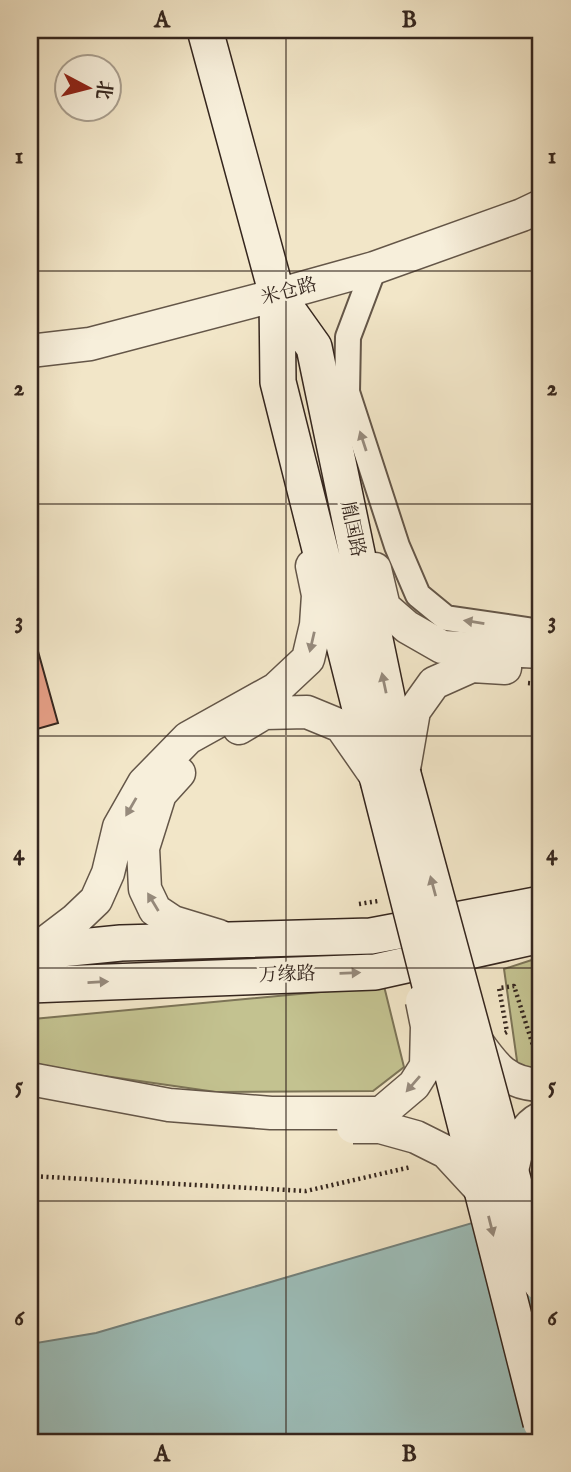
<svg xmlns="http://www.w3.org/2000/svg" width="571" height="1472" viewBox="0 0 571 1472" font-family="'IM FELL English','Noto Serif SC',serif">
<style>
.green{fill:#c3c290;stroke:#7c7457;stroke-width:2}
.water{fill:#9cbeba;stroke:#73817c;stroke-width:2}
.building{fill:#e49e85;stroke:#35261e;stroke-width:2}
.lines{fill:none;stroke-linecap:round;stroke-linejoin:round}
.minor-casing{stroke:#645648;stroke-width:28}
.tertiary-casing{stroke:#645648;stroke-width:35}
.secondary-casing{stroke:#35261e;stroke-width:38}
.path{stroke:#35261e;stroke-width:4.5;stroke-dasharray:2 3.5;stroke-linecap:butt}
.minor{stroke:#f7efdb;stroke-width:24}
.tertiary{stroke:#f7efdb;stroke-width:32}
.secondary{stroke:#f7efdb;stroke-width:35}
.tertiary-bridge-casing{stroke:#645648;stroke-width:35;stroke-linecap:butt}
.secondary-bridge-casing{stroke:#35261e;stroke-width:38;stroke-linecap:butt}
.tertiary-bridge{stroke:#f7efdb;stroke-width:32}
.secondary-bridge{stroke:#f7efdb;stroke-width:35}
.oneway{fill:#968a7c}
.grid{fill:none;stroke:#35261e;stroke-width:2;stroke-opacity:0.55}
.labels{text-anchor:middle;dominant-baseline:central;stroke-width:5;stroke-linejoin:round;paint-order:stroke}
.street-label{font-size:19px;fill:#35261e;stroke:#f7efdb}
.neatline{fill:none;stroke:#35261e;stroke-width:2.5}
.grid-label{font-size:23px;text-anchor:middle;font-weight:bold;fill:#35261e}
</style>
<rect width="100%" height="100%" fill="#f2e6c8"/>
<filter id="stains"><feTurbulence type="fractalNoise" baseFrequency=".00286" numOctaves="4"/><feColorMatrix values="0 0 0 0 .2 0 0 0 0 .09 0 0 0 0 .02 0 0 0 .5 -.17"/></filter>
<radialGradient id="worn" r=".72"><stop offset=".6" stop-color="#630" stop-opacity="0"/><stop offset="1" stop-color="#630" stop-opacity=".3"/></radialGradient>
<path class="green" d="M 541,957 L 541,1074 L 518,1068 L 504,969 Z
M 384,986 L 404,1067 L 373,1091 L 216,1092 L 49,1068 L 30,1060 L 30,1022 L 33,1019 Z"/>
<path class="water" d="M 541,1203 L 541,1442 L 30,1442 L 30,1344 L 96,1333 Z"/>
<path class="building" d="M 36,644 L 58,723 L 30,731 L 30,645 Z"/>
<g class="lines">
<g class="minor-casing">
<path id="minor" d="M 374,268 L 348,337 L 347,392 L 397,546 L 418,595 L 446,618 L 541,632"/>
</g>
<g class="tertiary-casing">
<path id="tertiary" d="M 30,351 L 90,344 L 277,295 L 374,268 L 522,215 L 541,206
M 375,569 L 384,607 L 407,627 L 442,647 L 541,652
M 239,728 L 264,713 L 307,712 L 341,726 L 373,772
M 404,769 L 414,711 L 434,683 L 472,666 L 505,668
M 179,773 L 160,794 L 143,848 L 145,889 L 155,910 L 173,922 L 219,936
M 33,952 L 75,920 L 96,900 L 108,873 L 119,827 L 144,783 L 188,738 L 276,689 L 308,659 L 316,625 L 318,595 L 312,566
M 475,1039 C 494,1066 506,1084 541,1085"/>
</g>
<g class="secondary-casing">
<path id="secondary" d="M 205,30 L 277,295 L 278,382 L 378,780
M 277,295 L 314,347 L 403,774
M 30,952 L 121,943 L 371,936 L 541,904
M 30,985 L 375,972 L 541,935"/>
</g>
<path class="path" d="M 528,683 L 541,684
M 359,904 L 378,901
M 505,1033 L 507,1032 L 499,988 L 514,986 L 537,1058
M 30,1176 L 306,1191 L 411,1167"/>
<use href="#minor" class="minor"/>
<use href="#tertiary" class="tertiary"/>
<use href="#secondary" class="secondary"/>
<g class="tertiary-bridge-casing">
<path id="tertiary-bridge" d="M 30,1079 L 169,1105 L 271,1113 L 381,1113 L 414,1085 L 426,1066 L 427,1026 L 422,1001
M 353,1127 L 380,1127 L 416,1137 L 446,1152 L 482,1191
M 511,1175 C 516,1153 519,1129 541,1118"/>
</g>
<g class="secondary-bridge-casing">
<path id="secondary-bridge" d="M 403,774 L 541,1283
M 378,780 L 541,1423"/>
</g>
<use href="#tertiary-bridge" class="tertiary-bridge"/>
<use href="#secondary-bridge" class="secondary-bridge"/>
</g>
<defs><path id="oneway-solid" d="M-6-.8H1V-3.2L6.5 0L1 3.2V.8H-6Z" transform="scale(1.75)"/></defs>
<g class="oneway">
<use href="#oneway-solid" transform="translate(363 441) rotate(-108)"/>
<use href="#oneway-solid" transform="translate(474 622) rotate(-171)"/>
<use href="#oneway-solid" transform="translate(312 642) rotate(103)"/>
<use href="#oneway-solid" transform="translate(384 683) rotate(-102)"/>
<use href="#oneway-solid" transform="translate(131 807) rotate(120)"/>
<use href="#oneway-solid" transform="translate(433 886) rotate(-105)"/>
<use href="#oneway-solid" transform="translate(153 902) rotate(-121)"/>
<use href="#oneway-solid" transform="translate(350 973) rotate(-2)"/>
<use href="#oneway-solid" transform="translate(98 982) rotate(-3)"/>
<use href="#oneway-solid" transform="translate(413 1084) rotate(131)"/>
<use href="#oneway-solid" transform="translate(491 1226) rotate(76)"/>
</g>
<path class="grid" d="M 286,30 L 286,1442M 30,271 L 541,271M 30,504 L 541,504M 30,736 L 541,736M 30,968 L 541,968M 30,1201 L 541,1201"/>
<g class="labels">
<g class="street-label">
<text transform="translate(289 292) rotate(-15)">米仓路</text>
<text transform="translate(352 529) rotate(78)">胤国路</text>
<text transform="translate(287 975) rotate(-2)">万缘路</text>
</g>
</g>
<rect width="571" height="1472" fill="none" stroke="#f2e6c8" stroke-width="77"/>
<g transform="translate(88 88) rotate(97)"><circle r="33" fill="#f7efdb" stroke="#a99f8f" stroke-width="2"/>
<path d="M0-5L12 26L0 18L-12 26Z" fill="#8f2418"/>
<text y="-10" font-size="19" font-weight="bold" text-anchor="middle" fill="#35261e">北</text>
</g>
<rect x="38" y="38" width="494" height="1396" class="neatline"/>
<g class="grid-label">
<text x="162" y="27">A</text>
<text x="409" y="27">B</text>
<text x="19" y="163">1</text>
<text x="552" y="163">1</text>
<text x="19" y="395">2</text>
<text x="552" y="395">2</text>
<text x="19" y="628">3</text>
<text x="552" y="628">3</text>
<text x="19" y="860">4</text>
<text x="552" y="860">4</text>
<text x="19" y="1093">5</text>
<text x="552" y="1093">5</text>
<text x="19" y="1325">6</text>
<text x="552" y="1325">6</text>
<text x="162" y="1461">A</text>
<text x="409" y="1461">B</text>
</g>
<rect width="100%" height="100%" filter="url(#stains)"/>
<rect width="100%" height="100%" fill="url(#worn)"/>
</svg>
